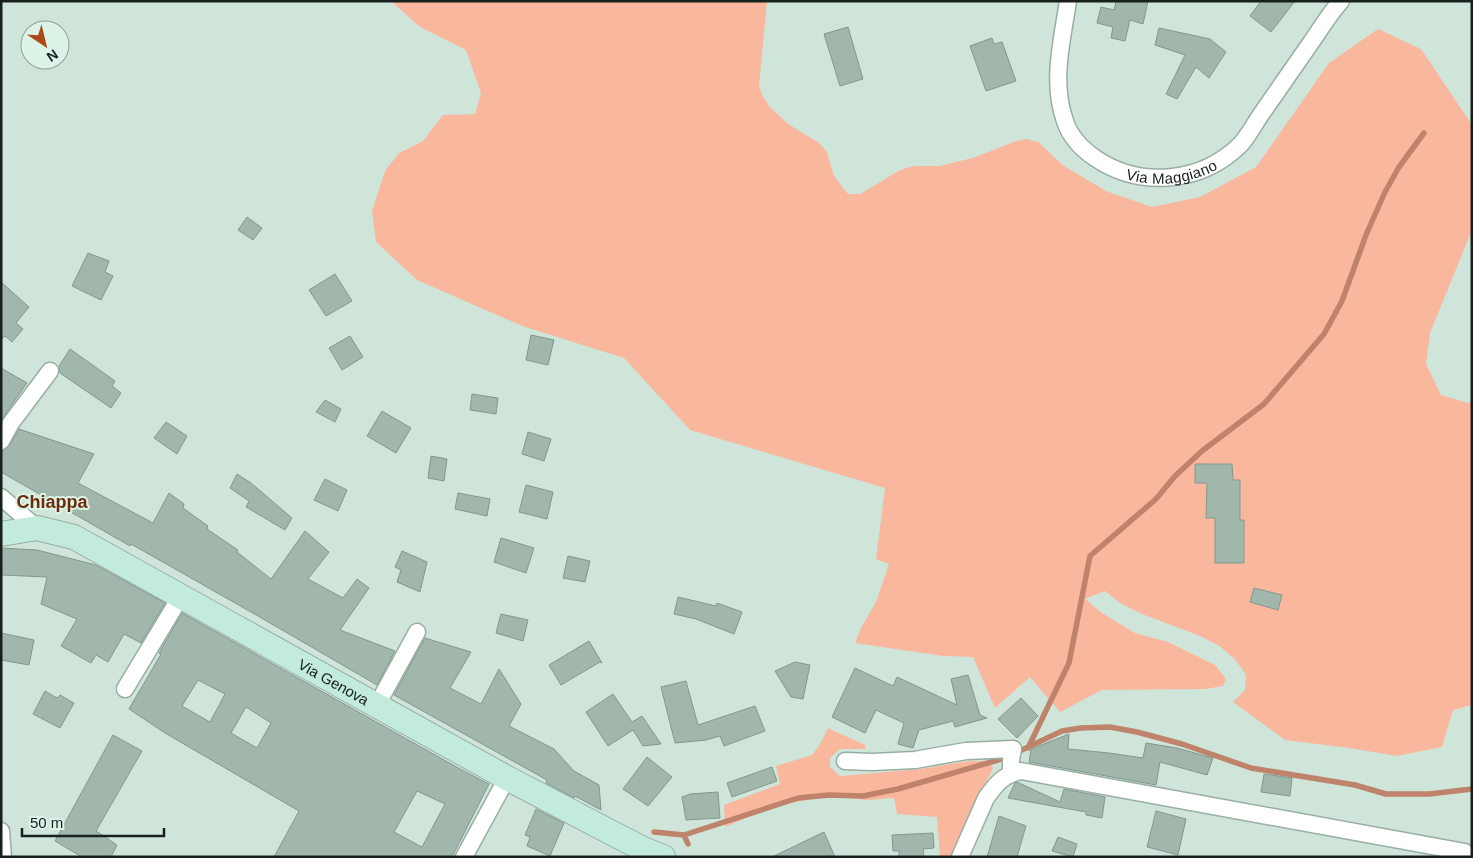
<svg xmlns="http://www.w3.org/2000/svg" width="1473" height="858" viewBox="0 0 1473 858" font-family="Arial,sans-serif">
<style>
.green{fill:#f9b89e}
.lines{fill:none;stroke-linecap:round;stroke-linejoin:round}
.stream{stroke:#bf826a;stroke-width:5.5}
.building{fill:#a1b7ac;stroke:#83988d;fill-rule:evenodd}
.street-casing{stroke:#99aea3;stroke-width:19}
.secondary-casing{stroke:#99aea3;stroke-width:26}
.street{stroke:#fff;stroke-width:16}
.secondary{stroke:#c2ebdc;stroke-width:24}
.labels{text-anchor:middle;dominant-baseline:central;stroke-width:4;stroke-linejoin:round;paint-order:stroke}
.street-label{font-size:15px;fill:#18201c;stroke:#dcf3e7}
.quarter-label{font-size:18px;font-weight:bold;fill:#6b2b0d;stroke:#dcf3e7}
</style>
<rect width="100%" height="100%" fill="#cfe5da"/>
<path class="green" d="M 391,1 L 767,1 L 759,86 L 763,97 L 770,107 L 788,124 L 819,143 L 827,152 L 834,176 L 848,194 L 860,194 L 900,170 L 914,166 L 939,166 L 973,158 L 1016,141 L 1027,139 L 1038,142 L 1064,166 L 1106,191 L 1152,207 L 1200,197 L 1256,167 L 1329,63 L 1378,29 L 1421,49 L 1470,122 L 1472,127 L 1472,230 L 1430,333 L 1426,364 L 1441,395 L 1468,403 L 1472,402 L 1472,705 L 1453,710 L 1442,747 L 1397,756 L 1349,748 L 1285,740 L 1233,702 L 1245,690 L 1246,675 L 1235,659 L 1218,645 L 1200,636 L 1142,614 L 1120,603 L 1105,591 L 1085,599 L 1102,613 L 1135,633 L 1168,642 L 1215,665 L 1226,679 L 1223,686 L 1206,689 L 1102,690 L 1060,712 L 1030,677 L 995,708 L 973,657 L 943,656 L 855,643 L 861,628 L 876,602 L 889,564 L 876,559 L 885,488 L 690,430 L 624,358 L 522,326 L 417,280 L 376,242 L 372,211 L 385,171 L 399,153 L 423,141 L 443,115 L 475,114 L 481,93 L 466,50 L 420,27 Z
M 828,728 L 865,745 L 865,749 L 840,749 L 830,758 L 830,767 L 840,776 L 921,769 L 969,761 L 989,761 L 993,768 L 982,790 L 952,857 L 940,857 L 937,817 L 897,814 L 894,798 L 867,800 L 827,796 L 771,807 L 725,827 L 724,805 L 780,784 L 776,766 L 812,755 L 820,744 Z"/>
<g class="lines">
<path class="stream" d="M 1028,748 L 1069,663 L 1090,556 L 1156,499 L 1175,476 L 1202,451 L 1264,404 L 1324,334 L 1342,301 L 1366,235 L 1385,192 L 1399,167 L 1424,133
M 654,832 L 684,835 L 798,798 L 829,795 L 863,796 L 898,789 L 1005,758 L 1062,731 L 1081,728 L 1110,727 L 1137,732 L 1182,744 L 1251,768 L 1355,785 L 1386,794 L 1429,794 L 1472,789
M 684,835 L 688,844"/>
</g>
<path class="building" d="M 1116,1 L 1148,1 L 1143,24 L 1130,20 L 1125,41 L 1111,38 L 1113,27 L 1097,23 L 1101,7 L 1114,10 Z
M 1261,1 L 1295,1 L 1271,32 L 1250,16 Z
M 848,27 L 863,79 L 840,86 L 824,34 Z
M 1159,28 L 1210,39 L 1226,52 L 1209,78 L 1196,67 L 1177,99 L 1166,94 L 1185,55 L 1155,45 Z
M 992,38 L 994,44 L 1002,42 L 1016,81 L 986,91 L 970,46 Z
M 247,217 L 262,228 L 253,240 L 238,230 Z
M 88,253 L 109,261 L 105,272 L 113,276 L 101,300 L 72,286 Z
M 335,274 L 352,301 L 326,316 L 309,290 Z
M 1,282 L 29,307 L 16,323 L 23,329 L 12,342 L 5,336 L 1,340 Z
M 531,335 L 554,340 L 548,365 L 526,360 Z
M 350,336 L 363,357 L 342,370 L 329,348 Z
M 70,349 L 115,381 L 112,386 L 121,393 L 111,408 L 60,373 L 59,366 Z
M 1,368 L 27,383 L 1,420 Z
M 472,394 L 498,398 L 496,414 L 470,410 Z
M 325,400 L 341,409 L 335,422 L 316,412 Z
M 382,411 L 411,428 L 396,453 L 367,436 Z
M 166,422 L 187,436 L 177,454 L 154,438 Z
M 19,429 L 94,454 L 78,483 L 153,523 L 169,493 L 184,504 L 183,508 L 208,526 L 207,529 L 238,550 L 237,552 L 271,579 L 305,531 L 329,552 L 308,579 L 343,598 L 357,579 L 369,588 L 340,630 L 395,651 L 377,685 L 258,616 L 131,544 L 130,546 L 1,472 L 1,451 L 9,446 Z
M 528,432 L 551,439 L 544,461 L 522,454 Z
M 431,456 L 447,459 L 444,481 L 428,478 Z
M 1195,464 L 1232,464 L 1233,480 L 1240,480 L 1240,520 L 1244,520 L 1244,563 L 1215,563 L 1215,518 L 1206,518 L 1207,483 L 1195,483 Z
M 237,474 L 251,483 L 292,518 L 285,530 L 246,507 L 249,501 L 230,488 Z
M 325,479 L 347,490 L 338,511 L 314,500 Z
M 526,485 L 553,492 L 547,519 L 519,512 Z
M 458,493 L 490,499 L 487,516 L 455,509 Z
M 501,538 L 534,548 L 526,573 L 494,562 Z
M 1,548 L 37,550 L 96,565 L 165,603 L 141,643 L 124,634 L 108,662 L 96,655 L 91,663 L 61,646 L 77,619 L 41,604 L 47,577 L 1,575 Z
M 402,551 L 427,562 L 420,592 L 397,582 L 401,570 L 395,567 Z
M 568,556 L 590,561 L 585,582 L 563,578 Z
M 1254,588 L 1282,595 L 1278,610 L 1250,602 Z
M 678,597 L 716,606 L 717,603 L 742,612 L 734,634 L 696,619 L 674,614 Z
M 182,613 L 462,770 L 489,784 L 452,857 L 274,857 L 299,811 L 165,733 L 129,709 L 161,654 L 159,653 ZM 198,680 L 225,694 L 210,722 L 182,706 ZM 246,707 L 271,723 L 257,748 L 231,733 ZM 417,791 L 445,804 L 422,847 L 394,832 Z
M 501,614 L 528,620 L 523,641 L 496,633 Z
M 1,633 L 34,640 L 29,665 L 1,660 Z
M 425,638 L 471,652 L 450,688 L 481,704 L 499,669 L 521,704 L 509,726 L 554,749 L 574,771 L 599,785 L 601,810 L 575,796 L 574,798 L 546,783 L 547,780 L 394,695 Z
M 589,641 L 602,663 L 600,662 L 561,685 L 549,665 Z
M 795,662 L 810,665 L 803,699 L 791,697 L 775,671 Z
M 855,668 L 893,686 L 897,677 L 957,705 L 951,679 L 968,675 L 980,715 L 987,718 L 955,727 L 953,721 L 919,730 L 913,748 L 898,744 L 904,723 L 876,710 L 865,733 L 832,717 Z
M 686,681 L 698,725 L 755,706 L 765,731 L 724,746 L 720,736 L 706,740 L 675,743 L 661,687 Z
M 45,691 L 57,698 L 60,695 L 74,703 L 60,728 L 33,714 Z
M 613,694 L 632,722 L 642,716 L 661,744 L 643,746 L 633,730 L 608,746 L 586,712 Z
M 1021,698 L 1038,716 L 1017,738 L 998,719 Z
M 1069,734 L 1068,749 L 1109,753 L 1143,758 L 1146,743 L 1177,748 L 1213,758 L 1207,775 L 1160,762 L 1156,785 L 1029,762 L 1031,749 Z
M 113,735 L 142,751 L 96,831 L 117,845 L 111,857 L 82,857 L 55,841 Z
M 647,757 L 672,777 L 648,806 L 623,789 Z
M 772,767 L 777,781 L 732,797 L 727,783 Z
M 1264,774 L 1292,778 L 1290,796 L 1261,792 Z
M 1017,782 L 1060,802 L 1064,789 L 1105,797 L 1102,818 L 1086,815 L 1086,812 L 1008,798 L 1015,783 Z
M 718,792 L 720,818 L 686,820 L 682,797 L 690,794 Z
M 536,809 L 564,823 L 550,856 L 527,846 L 530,837 L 525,835 Z
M 1156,811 L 1186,819 L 1178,855 L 1147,847 Z
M 999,816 L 1026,826 L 1017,857 L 987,857 Z
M 824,832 L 835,857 L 772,857 Z
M 933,833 L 934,848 L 923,849 L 924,857 L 899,857 L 899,851 L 893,851 L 892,835 Z
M 1058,837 L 1077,844 L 1073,857 L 1052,851 Z"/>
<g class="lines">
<g class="street-casing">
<g id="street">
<path id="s1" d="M 1068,1 C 1062,41 1051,82 1065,121 C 1070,137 1082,149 1095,158 C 1141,189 1202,183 1241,144 C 1249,135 1255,123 1262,113 C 1278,90 1294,67 1310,44 C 1320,30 1329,14 1341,1"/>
<path d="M 1,441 L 11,423 L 50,371"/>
<path d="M 1,497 L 37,528"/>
<path d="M 125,689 L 181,596"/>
<path d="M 377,705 L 417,632"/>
<path d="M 845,761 L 872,762 L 915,760 L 966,751 L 1013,749 L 1011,760 L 1011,773"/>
<path d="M 1,831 L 3,857"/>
<path d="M 464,857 L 507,778"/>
<path d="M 960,857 L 986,798 C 996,784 1004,774 1021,771 L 1465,852"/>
</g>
</g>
<g class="secondary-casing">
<g id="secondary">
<path id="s2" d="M 1,534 L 37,528 L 74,537 L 507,778 L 612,833 L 643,849 L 663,857"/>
</g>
</g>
<use href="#street" class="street"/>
<use href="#secondary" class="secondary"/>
</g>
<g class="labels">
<g class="street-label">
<text stroke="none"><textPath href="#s1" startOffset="251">Via Maggiano</textPath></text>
<text stroke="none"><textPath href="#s2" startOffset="372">Via Genova</textPath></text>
</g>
<g class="quarter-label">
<text x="52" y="502">Chiappa</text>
</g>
</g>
<rect width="1473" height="858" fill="none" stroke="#18201c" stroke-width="5"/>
<g transform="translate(45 45) rotate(145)"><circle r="24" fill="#dcf3e7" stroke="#8e9f96"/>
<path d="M0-4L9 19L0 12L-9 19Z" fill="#ad4919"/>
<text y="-8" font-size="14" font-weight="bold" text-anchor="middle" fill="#18201c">N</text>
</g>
<path d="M22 828v8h142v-8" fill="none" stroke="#18201c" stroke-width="2.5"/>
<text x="30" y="828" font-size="15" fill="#18201c" stroke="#dcf3e7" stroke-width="4" paint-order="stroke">50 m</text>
</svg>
